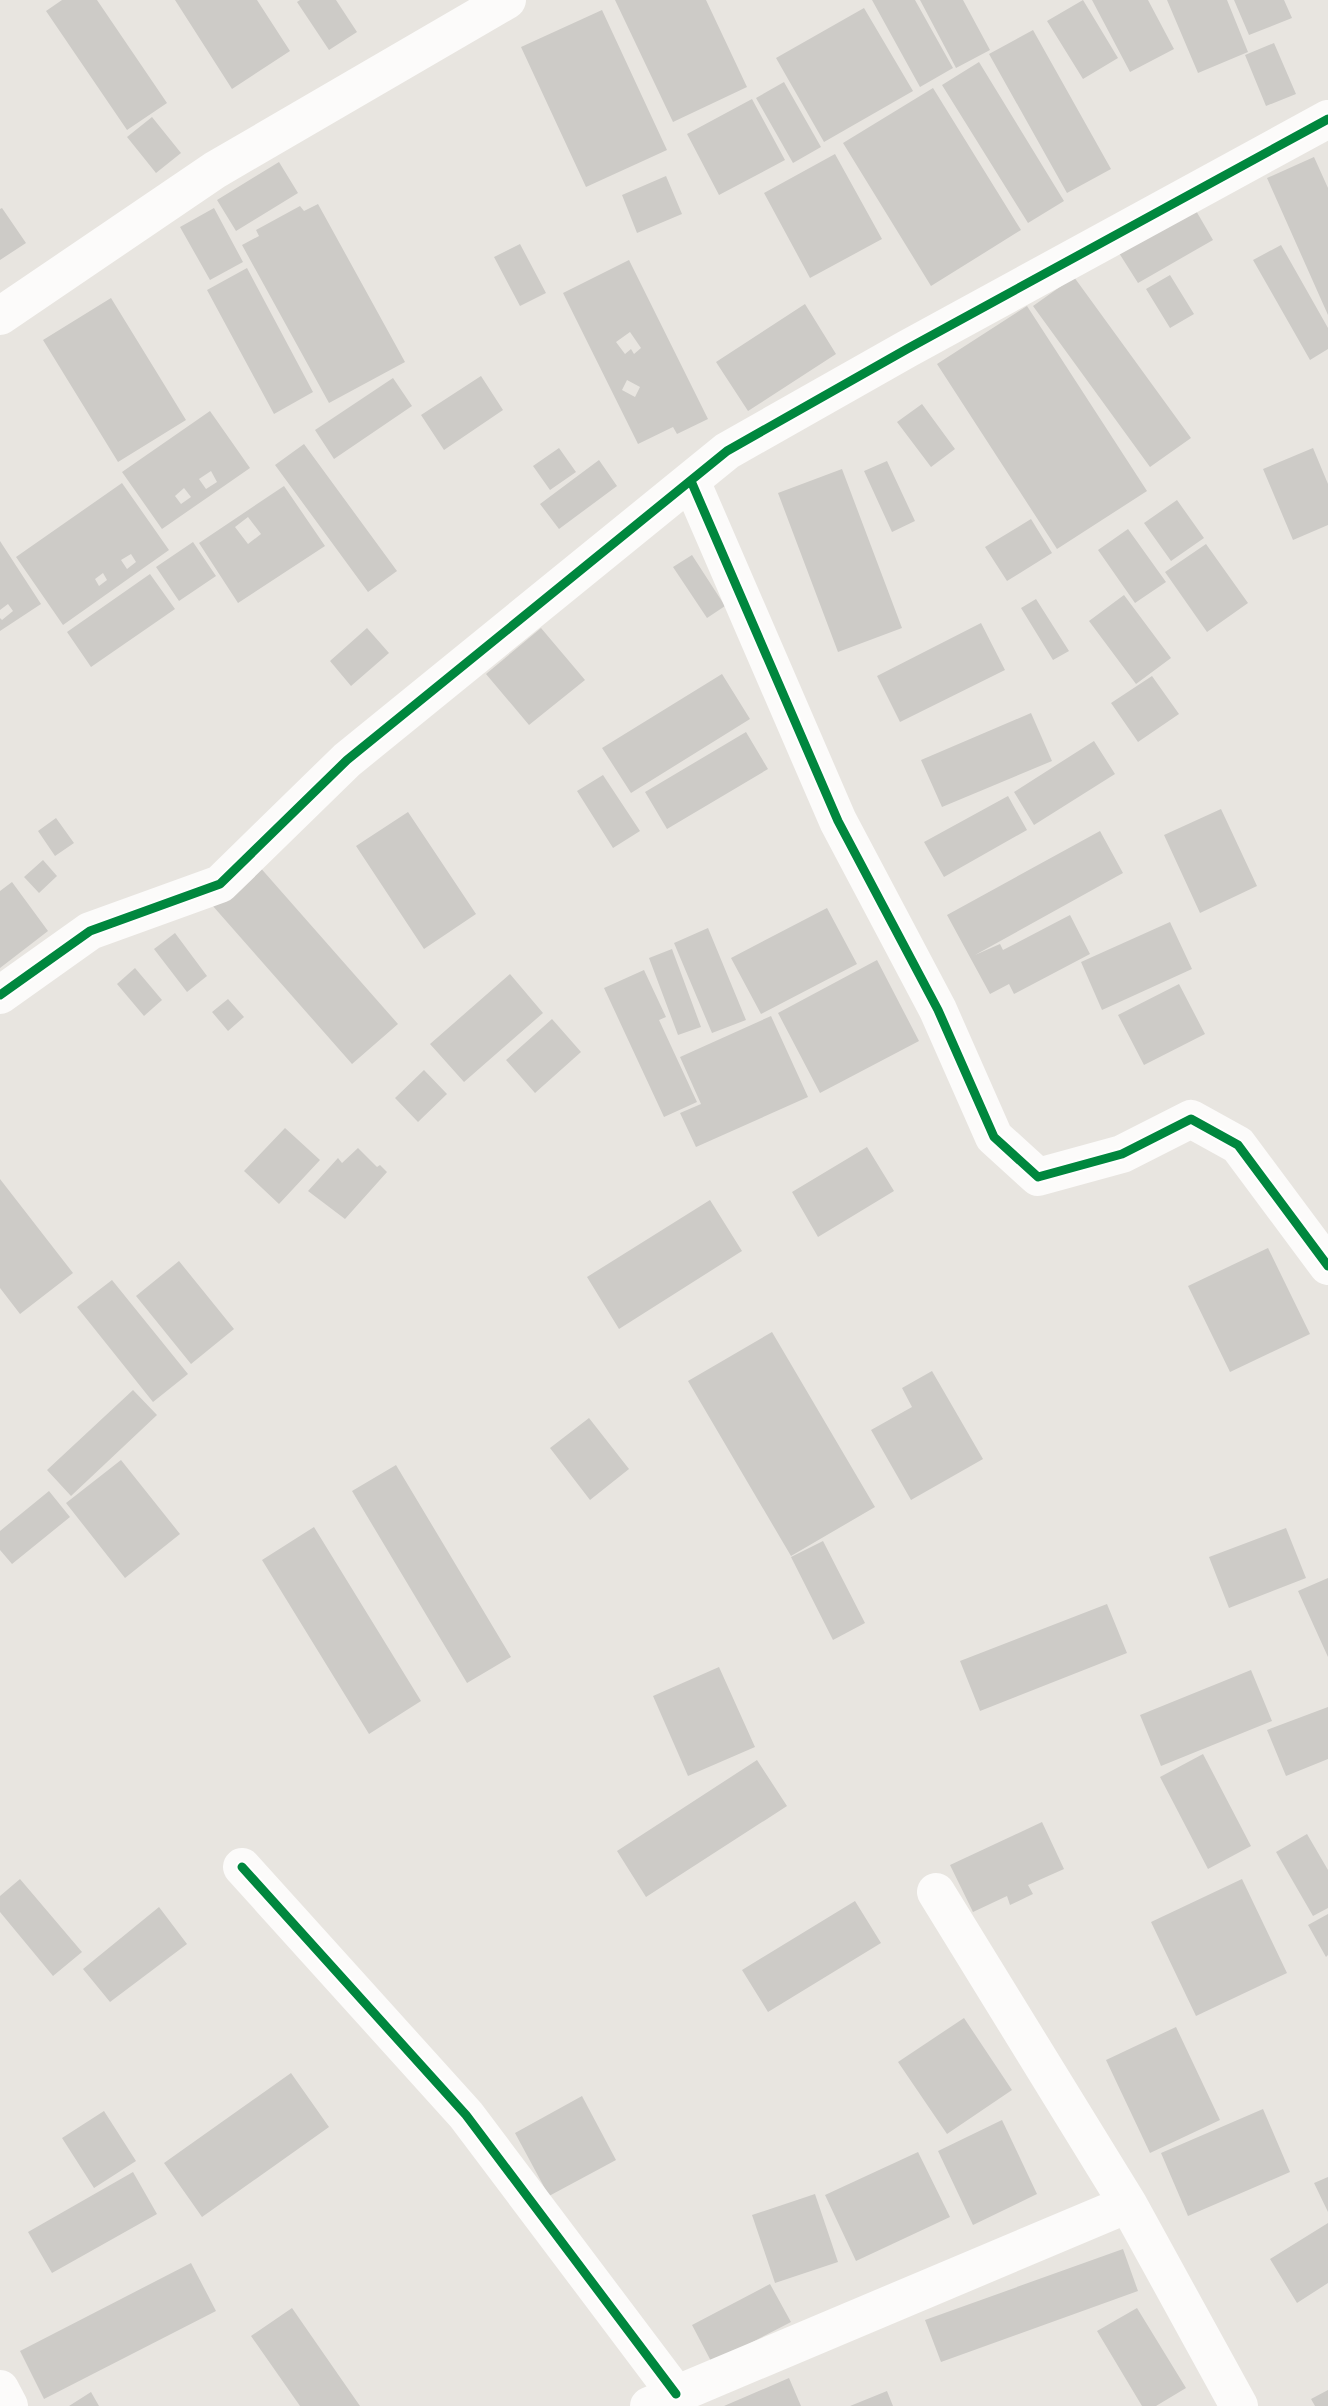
<svg xmlns="http://www.w3.org/2000/svg" width="1328" height="2406" viewBox="0 0 1328 2406" font-family="'DM Sans',sans-serif">
<style>
.building{fill:#cdcbc7;fill-rule:evenodd}
.lines{fill:none;stroke-linecap:round;stroke-linejoin:round}
.street{stroke:#fcfbfa;stroke-width:38}
.cycleway-casing{stroke:#fff;stroke-width:13}
.cycleway{stroke:#00873e;stroke-width:9}
</style>
<rect width="100%" height="100%" fill="#e8e5e0"/>
<path class="building" d="M 62,0 L 97,0 L 167,103 L 127,130 L 46,11 Z
M 175,0 L 257,0 L 290,51 L 232,89 Z
M 300,0 L 336,0 L 357,32 L 329,50 L 297,2 Z
M 615,0 L 706,0 L 747,87 L 673,122 Z
M 872,0 L 915,0 L 953,68 L 920,87 Z
M 920,0 L 963,0 L 990,50 L 956,68 Z
M 1083,0 L 1118,58 L 1083,79 L 1047,21 Z
M 1092,0 L 1148,0 L 1174,49 L 1130,72 Z
M 1167,0 L 1227,0 L 1248,52 L 1198,73 Z
M 1234,0 L 1284,0 L 1292,18 L 1249,35 Z
M 864,8 L 913,91 L 824,142 L 776,58 Z
M 602,10 L 667,150 L 586,187 L 521,47 Z
M 1033,30 L 1111,169 L 1067,193 L 989,54 Z
M 1274,43 L 1296,94 L 1266,106 L 1245,55 Z
M 979,62 L 1064,201 L 1028,223 L 942,85 Z
M 784,82 L 821,147 L 793,163 L 756,98 Z
M 933,88 L 1021,230 L 931,286 L 843,143 Z
M 752,99 L 785,160 L 719,195 L 687,134 Z
M 152,117 L 181,153 L 156,173 L 127,137 Z
M 835,154 L 882,239 L 810,278 L 764,193 Z
M 1314,157 L 1328,188 L 1328,315 L 1267,178 Z
M 279,162 L 298,193 L 236,231 L 217,200 Z
M 666,176 L 682,214 L 637,233 L 622,195 Z
M 318,204 L 405,362 L 329,403 L 242,245 L 259,236 L 256,230 L 300,206 L 304,211 Z
M 2,208 L 26,243 L 0,260 L 0,209 Z
M 214,208 L 243,262 L 210,280 L 180,227 Z
M 1195,209 L 1213,240 L 1138,283 L 1119,253 Z
M 520,244 L 546,293 L 520,306 L 494,257 Z
M 1281,245 L 1328,328 L 1328,349 L 1310,360 L 1253,260 Z
M 629,260 L 708,419 L 677,434 L 673,427 L 638,444 L 563,293 ZM 630,332 L 641,348 L 634,354 L 631,349 L 625,354 L 616,342 ZM 627,380 L 640,387 L 635,397 L 622,390 Z
M 247,268 L 313,392 L 274,414 L 207,290 Z
M 1170,275 L 1194,314 L 1170,328 L 1146,289 Z
M 1074,277 L 1191,438 L 1150,467 L 1033,306 Z
M 111,298 L 186,420 L 118,462 L 43,340 Z
M 805,304 L 836,354 L 748,411 L 716,362 Z
M 1027,306 L 1147,491 L 1057,549 L 937,364 Z
M 481,376 L 503,410 L 444,450 L 421,415 Z
M 393,378 L 412,406 L 334,459 L 315,430 Z
M 922,404 L 955,449 L 931,467 L 897,422 Z
M 210,411 L 250,468 L 162,529 L 122,472 ZM 211,471 L 217,482 L 206,489 L 199,479 ZM 184,488 L 191,497 L 181,504 L 175,496 Z
M 304,444 L 397,571 L 368,592 L 275,465 Z
M 559,448 L 576,472 L 550,490 L 533,466 Z
M 1313,448 L 1328,484 L 1328,525 L 1293,540 L 1263,469 Z
M 599,460 L 617,486 L 559,529 L 540,504 Z
M 887,461 L 915,521 L 892,532 L 864,471 Z
M 842,469 L 902,628 L 838,652 L 778,493 Z
M 122,483 L 169,550 L 63,625 L 16,557 ZM 131,554 L 136,562 L 127,569 L 121,560 ZM 103,573 L 107,580 L 99,586 L 95,579 Z
M 284,486 L 325,546 L 238,603 L 199,543 ZM 248,517 L 261,534 L 248,544 L 235,527 Z
M 1177,500 L 1204,538 L 1171,561 L 1144,523 Z
M 1031,519 L 1052,553 L 1007,581 L 985,547 Z
M 1128,529 L 1166,582 L 1135,603 L 1098,550 Z
M 0,541 L 41,604 L 0,631 L 0,618 L 2,620 L 13,611 L 8,604 L 0,610 Z
M 193,542 L 216,576 L 179,601 L 156,567 Z
M 1206,544 L 1248,603 L 1207,632 L 1165,572 Z
M 692,555 L 725,606 L 707,618 L 673,567 Z
M 150,574 L 175,609 L 91,667 L 67,632 Z
M 1124,595 L 1171,658 L 1136,684 L 1089,621 Z
M 1036,599 L 1069,651 L 1053,660 L 1021,608 Z
M 981,623 L 1005,670 L 900,722 L 877,676 Z
M 367,628 L 389,653 L 351,686 L 330,661 Z
M 541,628 L 585,680 L 529,725 L 486,674 Z
M 722,674 L 750,719 L 631,793 L 602,748 Z
M 1152,676 L 1179,714 L 1138,742 L 1111,703 Z
M 1031,713 L 1052,761 L 942,807 L 921,760 Z
M 746,732 L 768,769 L 667,829 L 645,792 Z
M 1094,741 L 1115,774 L 1034,825 L 1014,792 Z
M 603,775 L 640,831 L 613,848 L 577,791 Z
M 1008,796 L 1027,830 L 944,877 L 924,842 Z
M 1221,809 L 1257,886 L 1200,913 L 1164,835 Z
M 408,812 L 476,914 L 424,949 L 356,846 Z
M 56,818 L 74,843 L 55,856 L 38,831 Z
M 1100,831 L 1123,873 L 975,955 L 1000,944 L 1003,950 L 1070,915 L 1090,954 L 1014,994 L 1009,984 L 990,994 L 947,915 Z
M 43,860 L 57,876 L 39,893 L 24,877 Z
M 258,865 L 398,1024 L 352,1064 L 212,905 Z
M 12,882 L 48,931 L 0,968 L 0,891 Z
M 827,908 L 857,964 L 761,1014 L 731,958 Z
M 1170,922 L 1192,969 L 1102,1010 L 1081,962 Z
M 708,928 L 746,1020 L 712,1033 L 674,943 Z
M 175,933 L 207,976 L 187,992 L 154,949 Z
M 672,949 L 701,1027 L 678,1035 L 649,958 Z
M 877,960 L 919,1041 L 820,1093 L 778,1013 Z
M 135,968 L 162,1000 L 144,1016 L 117,984 Z
M 644,970 L 666,1017 L 659,1020 L 697,1102 L 664,1117 L 604,988 Z
M 510,974 L 543,1013 L 464,1082 L 430,1044 Z
M 1179,984 L 1205,1034 L 1144,1065 L 1118,1015 Z
M 228,999 L 244,1017 L 228,1031 L 212,1012 Z
M 771,1016 L 808,1097 L 696,1147 L 680,1113 L 701,1104 L 680,1057 Z
M 552,1019 L 581,1052 L 535,1093 L 506,1060 Z
M 424,1070 L 447,1094 L 418,1122 L 395,1098 Z
M 285,1128 L 320,1160 L 279,1204 L 244,1171 Z
M 867,1147 L 894,1191 L 818,1237 L 792,1192 Z
M 358,1148 L 377,1167 L 380,1165 L 387,1172 L 345,1219 L 308,1191 L 338,1158 L 342,1163 Z
M 0,1179 L 73,1273 L 20,1314 L 0,1288 Z
M 710,1200 L 742,1251 L 619,1329 L 587,1277 Z
M 1268,1248 L 1310,1334 L 1230,1372 L 1188,1286 Z
M 179,1261 L 234,1329 L 191,1364 L 136,1296 Z
M 112,1280 L 188,1374 L 153,1402 L 77,1307 Z
M 772,1332 L 875,1507 L 791,1556 L 688,1381 Z
M 932,1371 L 983,1459 L 911,1500 L 871,1430 L 912,1407 L 902,1388 Z
M 133,1390 L 157,1415 L 71,1496 L 47,1470 Z
M 589,1418 L 629,1469 L 590,1500 L 550,1448 Z
M 121,1460 L 180,1534 L 125,1578 L 66,1503 Z
M 396,1465 L 511,1657 L 467,1683 L 352,1491 Z
M 49,1491 L 70,1517 L 12,1564 L 0,1550 L 0,1531 Z
M 314,1527 L 421,1701 L 369,1734 L 262,1560 Z
M 1286,1528 L 1306,1578 L 1229,1608 L 1209,1557 Z
M 823,1541 L 865,1623 L 833,1640 L 791,1557 Z
M 1328,1578 L 1328,1657 L 1298,1591 Z
M 1107,1604 L 1127,1653 L 980,1711 L 960,1661 Z
M 719,1667 L 755,1747 L 688,1776 L 653,1696 Z
M 1251,1670 L 1272,1721 L 1161,1766 L 1140,1715 Z
M 1328,1707 L 1328,1759 L 1286,1776 L 1267,1730 Z
M 1203,1754 L 1251,1846 L 1208,1869 L 1160,1777 Z
M 757,1760 L 787,1806 L 646,1897 L 617,1851 Z
M 1042,1822 L 1064,1869 L 1028,1885 L 1033,1894 L 1010,1905 L 1007,1896 L 973,1912 L 950,1865 Z
M 1307,1834 L 1328,1870 L 1328,1908 L 1313,1916 L 1276,1852 Z
M 20,1879 L 82,1952 L 53,1976 L 0,1912 L 0,1896 Z
M 1242,1879 L 1287,1973 L 1196,2016 L 1151,1922 Z
M 855,1901 L 881,1943 L 768,2012 L 742,1970 Z
M 159,1907 L 187,1944 L 110,2002 L 83,1969 Z
M 1328,1914 L 1328,1955 L 1326,1957 L 1308,1925 Z
M 964,2018 L 1012,2090 L 947,2134 L 898,2062 Z
M 1176,2027 L 1220,2120 L 1150,2153 L 1106,2060 Z
M 291,2073 L 329,2127 L 202,2217 L 164,2163 Z
M 582,2096 L 616,2160 L 549,2196 L 515,2133 Z
M 1263,2109 L 1290,2172 L 1188,2216 L 1161,2153 Z
M 104,2111 L 136,2161 L 94,2188 L 62,2138 Z
M 1002,2120 L 1037,2194 L 973,2225 L 938,2151 Z
M 918,2152 L 950,2217 L 856,2261 L 825,2195 Z
M 133,2172 L 157,2214 L 52,2273 L 28,2232 Z
M 1328,2177 L 1328,2212 L 1314,2183 Z
M 815,2194 L 838,2262 L 775,2283 L 752,2215 Z
M 1328,2223 L 1328,2283 L 1297,2303 L 1270,2259 Z
M 1123,2249 L 1138,2291 L 941,2362 L 925,2320 Z
M 191,2263 L 216,2311 L 44,2399 L 20,2351 Z
M 770,2284 L 791,2322 L 712,2363 L 692,2325 Z
M 292,2308 L 360,2406 L 300,2406 L 251,2336 Z
M 1137,2308 L 1186,2388 L 1156,2406 L 1142,2406 L 1097,2331 Z
M 789,2378 L 801,2406 L 724,2406 Z
M 1328,2390 L 1328,2406 L 1315,2406 L 1311,2399 Z
M 887,2391 L 893,2406 L 850,2406 Z
M 91,2392 L 99,2406 L 69,2406 Z"/>
<g class="lines">
<path class="street" d="M 0,316 L 215,170 L 507,0
M 691,481 L 838,821 L 938,1010 L 994,1137 L 1038,1177 L 1122,1154 L 1191,1119 L 1238,1145 L 1328,1266
M 0,995 L 90,931 L 220,884 L 347,760 L 727,451 L 907,349 L 1328,119
M 242,1867 L 466,2115 L 676,2394
M 936,1892 L 1128,2204 L 1239,2406
M 0,2389 L 9,2406
M 649,2406 L 1128,2204"/>
<g class="cycleway-casing">
<path id="cycleway" d="M 691,481 L 838,821 L 938,1010 L 994,1137 L 1038,1177 L 1122,1154 L 1191,1119 L 1238,1145 L 1328,1266
M 0,995 L 90,931 L 220,884 L 347,760 L 727,451 L 907,349 L 1328,119
M 242,1867 L 466,2115 L 676,2394"/>
</g>
<use href="#cycleway" class="cycleway"/>
</g>
</svg>
